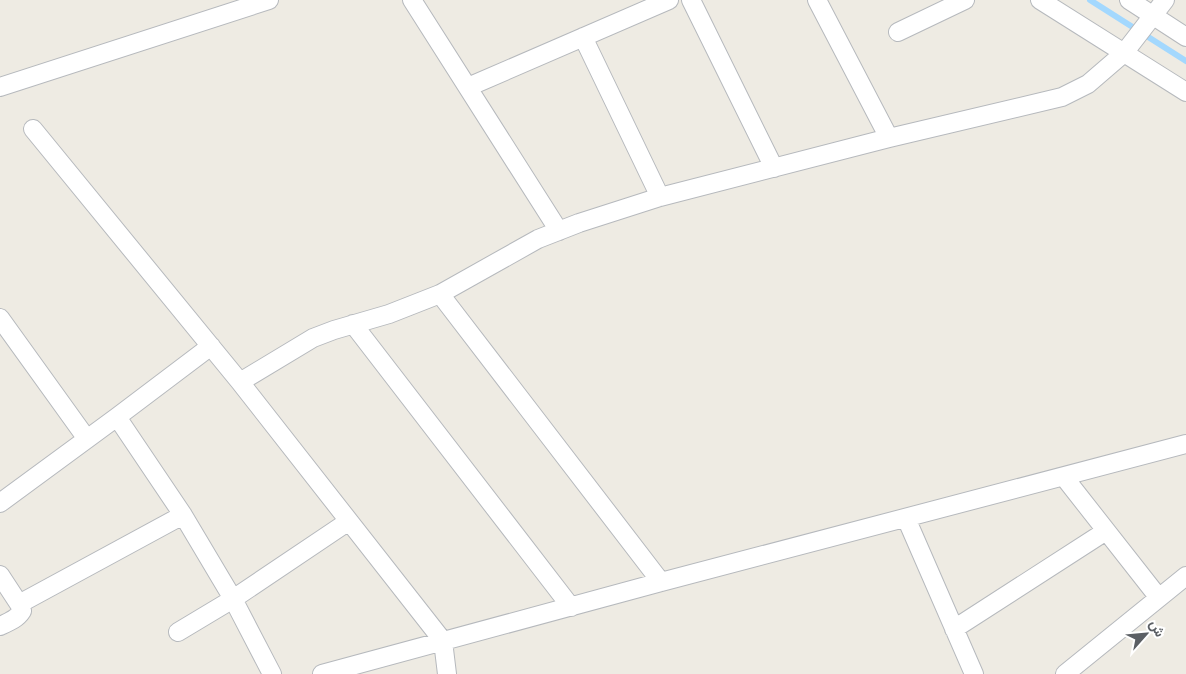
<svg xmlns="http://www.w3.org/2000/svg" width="1186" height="674" viewBox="0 0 1186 674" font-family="'Sofia Sans Condensed',Vazirmatn,sans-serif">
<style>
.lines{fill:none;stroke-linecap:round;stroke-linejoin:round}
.stream{stroke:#a3d8fe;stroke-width:6}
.street-casing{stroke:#b6b9bd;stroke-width:20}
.street{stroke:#fff;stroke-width:18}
</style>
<rect width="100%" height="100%" fill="#eeebe3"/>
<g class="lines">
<path class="stream" d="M 1090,0 L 1186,61"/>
<g class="street-casing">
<path id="street" d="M 412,0 L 559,231
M 691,0 L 774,168
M 817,0 L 889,138
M 1040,0 L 1186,92
M 1129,0 L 1186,37
M 898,32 L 965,0
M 583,37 L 660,197
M 0,87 L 269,0
M 468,87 L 669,0
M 33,129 L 240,382 L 443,641 L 447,674
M 440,294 L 661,582
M 0,318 L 87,439
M 353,324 L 571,607
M 240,382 L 313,338 L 334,330 L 389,314 L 440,294 L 538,239 L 579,223 L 660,197 L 889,138 L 1062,97 L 1088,84 L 1124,53 L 1165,0
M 117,417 L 183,515 L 233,599 L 272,674
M 1064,477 L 1159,598
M 0,503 L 117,417 L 211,346
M 906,518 L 974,674
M 0,575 L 19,604 L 22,611 C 17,619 9,622 0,626
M 19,604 L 183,515
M 954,629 L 1106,531
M 178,632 L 233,599 L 349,521
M 322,674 L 661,582 L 1186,444
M 1065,674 L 1186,576"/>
</g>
<use href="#street" class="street"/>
</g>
<g transform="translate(1146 634) rotate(63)" stroke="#ffffff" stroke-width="4" paint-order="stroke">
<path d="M0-4L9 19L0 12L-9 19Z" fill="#5b5f64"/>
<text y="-8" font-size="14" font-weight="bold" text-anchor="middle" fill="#5b5f64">ش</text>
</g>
</svg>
